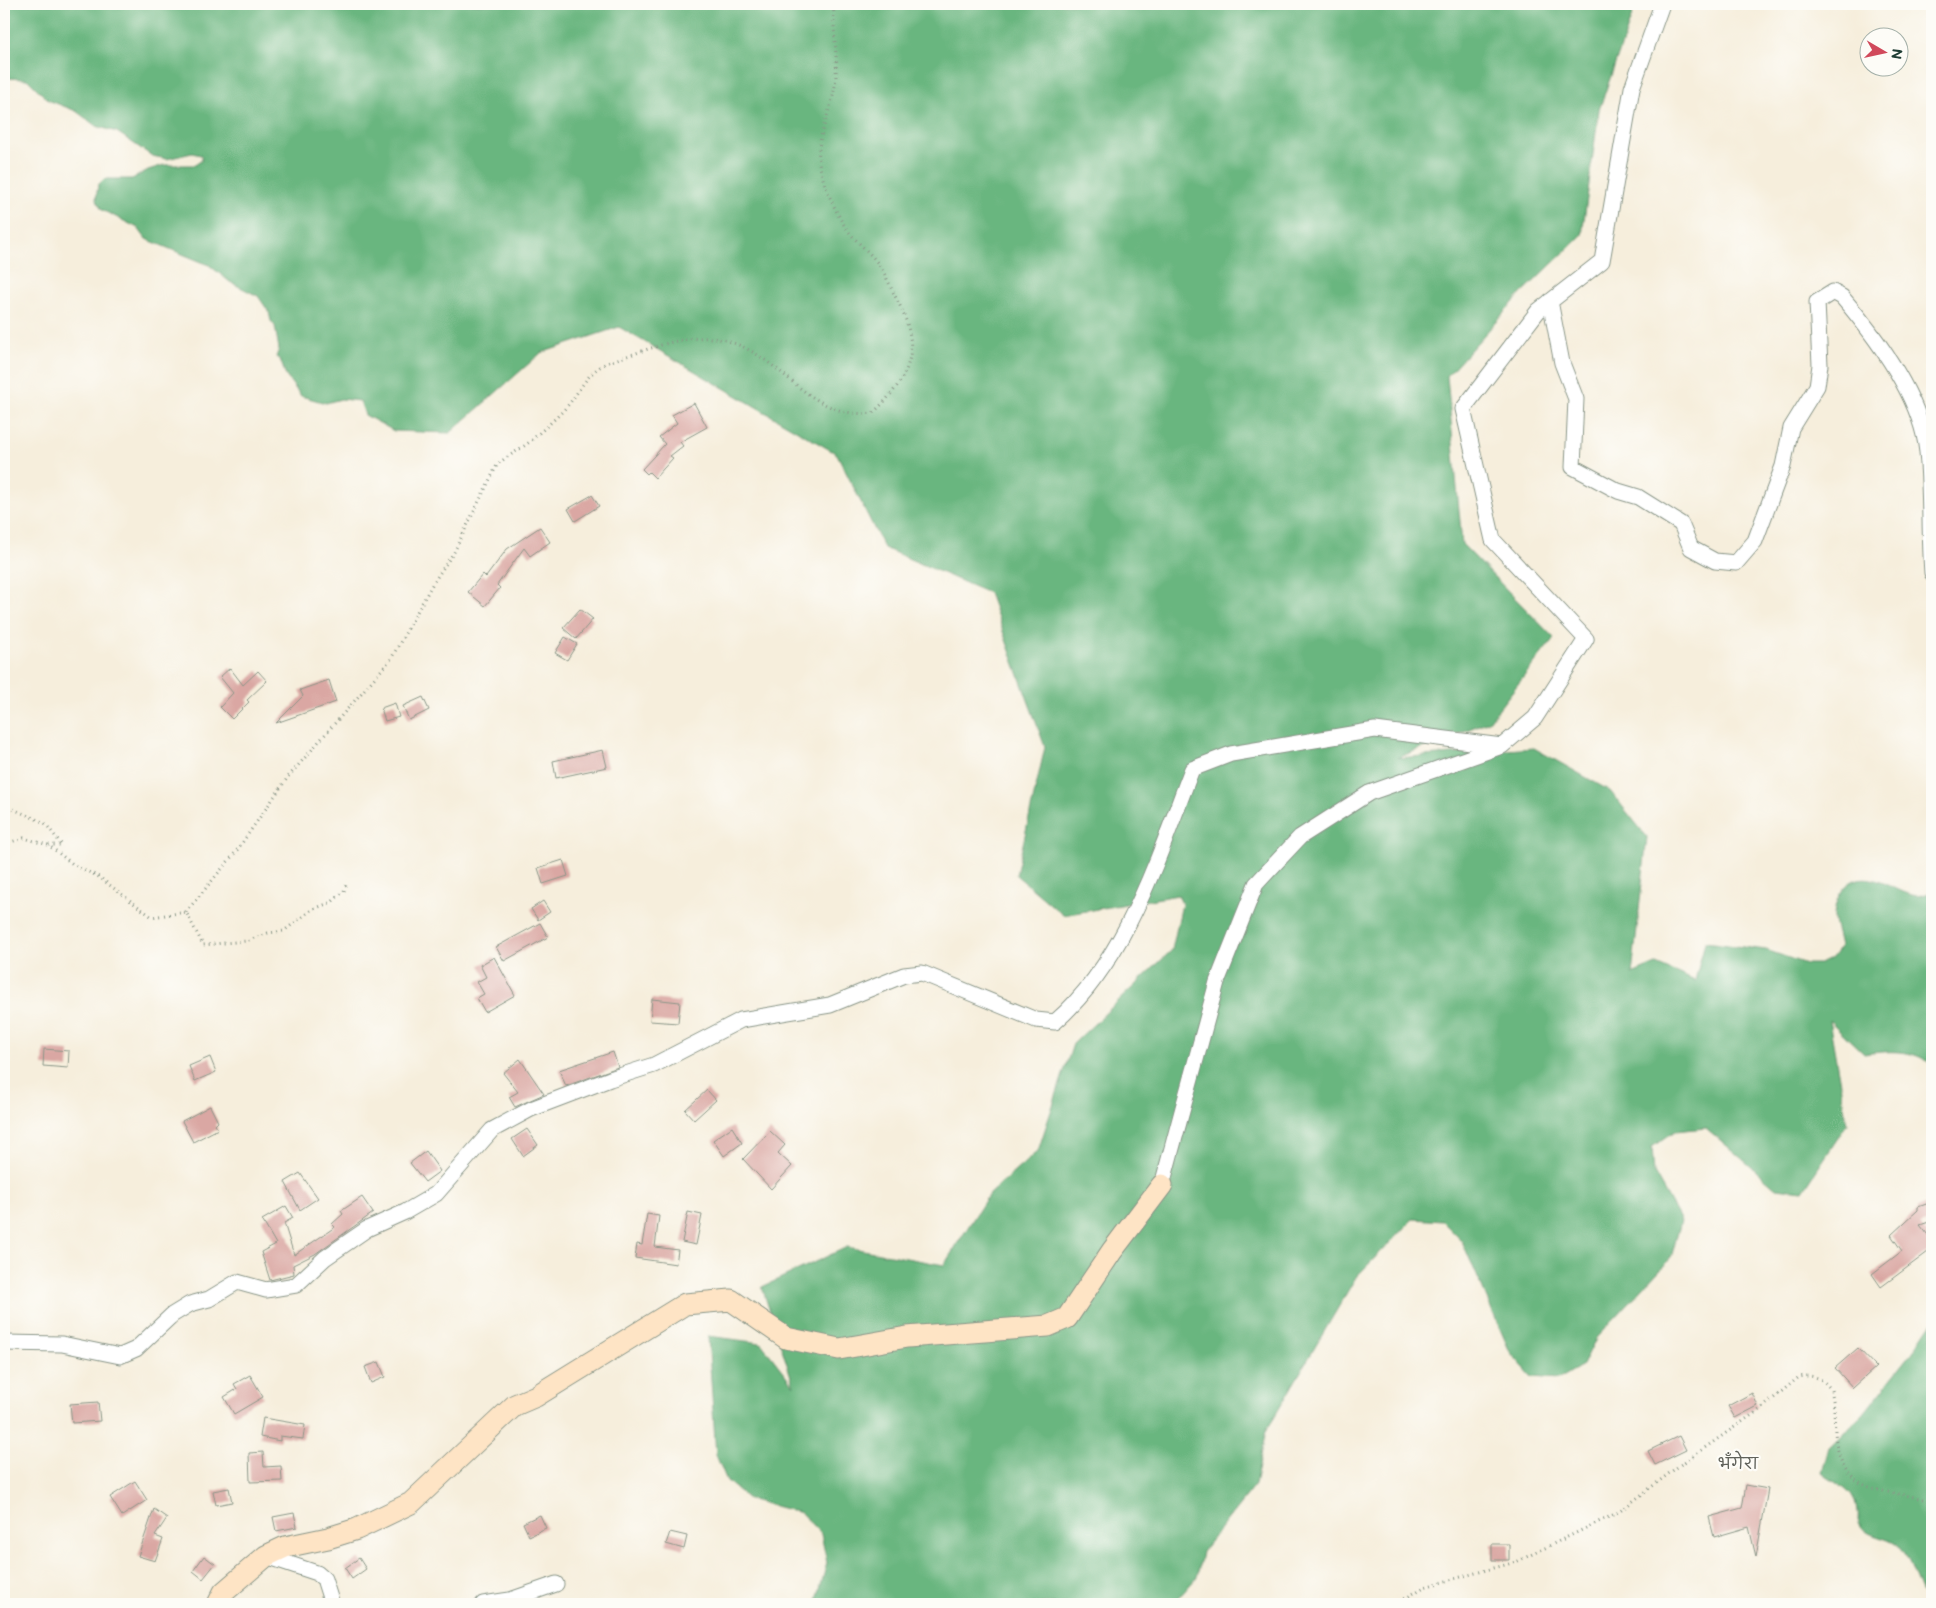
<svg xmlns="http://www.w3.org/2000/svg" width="1936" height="1608" viewBox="0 0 1936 1608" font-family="'Balsamiq Sans','Playpen Sans Deva',sans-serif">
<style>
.forest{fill:#69b67f;stroke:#447a5a}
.building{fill:#daa7a3}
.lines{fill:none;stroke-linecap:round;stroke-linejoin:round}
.street-casing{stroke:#8a9688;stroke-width:17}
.secondary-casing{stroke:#8a9688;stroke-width:23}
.path{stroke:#8a9688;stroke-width:3;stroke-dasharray:1 4;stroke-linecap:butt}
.street{stroke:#fff;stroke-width:15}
.secondary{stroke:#fee4c5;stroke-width:21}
.labels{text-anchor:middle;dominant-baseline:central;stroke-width:4.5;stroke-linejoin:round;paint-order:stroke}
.quarter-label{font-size:16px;fill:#60625b;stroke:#fdfcf7}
</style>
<rect width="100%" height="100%" fill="#fdfcf7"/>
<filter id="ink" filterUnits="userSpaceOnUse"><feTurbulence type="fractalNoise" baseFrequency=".02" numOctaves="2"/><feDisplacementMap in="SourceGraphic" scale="10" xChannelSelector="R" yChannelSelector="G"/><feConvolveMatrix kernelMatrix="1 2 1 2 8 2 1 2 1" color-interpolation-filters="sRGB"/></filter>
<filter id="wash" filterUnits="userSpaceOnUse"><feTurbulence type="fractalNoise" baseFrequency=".0096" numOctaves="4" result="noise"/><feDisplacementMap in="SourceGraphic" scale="20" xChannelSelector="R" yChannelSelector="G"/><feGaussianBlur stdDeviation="1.12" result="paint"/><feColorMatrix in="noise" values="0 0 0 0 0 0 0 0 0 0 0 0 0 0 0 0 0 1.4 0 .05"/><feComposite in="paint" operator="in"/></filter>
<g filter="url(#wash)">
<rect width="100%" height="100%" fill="#f6eedc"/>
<path class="forest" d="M 4,4 L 1636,4 L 1599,110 L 1582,235 L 1521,294 L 1447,376 L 1462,544 L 1554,638 L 1489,721 L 1397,758 L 1534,748 L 1610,791 L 1647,837 L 1632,974 L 1656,964 L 1695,981 L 1705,942 L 1766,950 L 1806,964 L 1819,964 L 1832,958 L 1840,947 C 1839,938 1834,926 1834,918 C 1834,906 1838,894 1846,886 C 1868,865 1894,893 1917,896 C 1922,896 1928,893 1932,892 L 1932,1065 C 1913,1048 1887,1051 1864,1054 L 1829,1020 L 1847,1124 L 1803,1191 L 1776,1188 L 1706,1128 L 1675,1131 L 1652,1147 L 1654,1173 L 1681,1221 L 1671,1258 L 1596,1338 L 1583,1365 L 1559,1379 L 1532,1377 L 1510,1352 L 1462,1241 L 1442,1221 L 1413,1219 L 1356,1277 L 1266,1431 L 1255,1485 L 1202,1552 L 1197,1577 L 1173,1604 L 816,1604 L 827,1563 L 821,1534 L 801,1513 L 748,1499 L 727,1481 L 716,1455 L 708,1336 L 761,1343 L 794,1386 L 762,1287 L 847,1247 L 944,1265 L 989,1194 L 1038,1151 L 1073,1044 L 1172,950 L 1182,904 L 1178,895 L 1063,915 L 1016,875 L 1045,747 L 989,593 L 884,548 L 837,454 L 619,327 L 541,353 L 450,433 L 394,431 L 365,415 L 360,401 L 341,399 L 326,403 L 301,396 L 286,376 L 280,359 L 276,357 L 279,349 L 275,326 L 271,321 L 269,312 L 258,296 L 230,282 L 209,265 L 146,239 L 138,228 L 102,210 L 96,200 L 98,185 L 104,179 L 132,179 L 148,170 L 164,165 L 195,165 L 202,160 L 201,155 L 192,153 L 167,159 L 152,156 L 117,132 L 96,126 L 76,111 L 48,100 L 27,79 L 4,78 Z
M 1932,1323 L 1932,1604 L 1927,1604 C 1916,1586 1913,1562 1898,1546 C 1887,1536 1869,1538 1861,1526 C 1856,1519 1858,1508 1854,1500 C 1849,1488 1831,1481 1822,1473 L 1829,1447 L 1864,1413 L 1912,1353 Z"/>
<g id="blocks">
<path class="building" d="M 694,403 L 707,427 L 680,442 L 683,446 L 670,456 L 673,458 L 655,478 L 649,472 L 647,474 L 642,469 L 665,444 L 659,437 L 677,423 L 672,415 Z
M 592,495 L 599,506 L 575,521 L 568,509 Z
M 540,527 L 550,542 L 530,556 L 524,548 L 497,585 L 500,588 L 485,606 L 468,592 L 483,574 L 486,577 L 507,549 Z
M 580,609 L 593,619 L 576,639 L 563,628 Z
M 565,637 L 577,644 L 567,660 L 555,653 Z
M 230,668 L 243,685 L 258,671 L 267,681 L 247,700 L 249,702 L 232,719 L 220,707 L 233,693 L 220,677 Z
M 329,680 L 336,702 L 276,723 L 303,696 L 300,690 Z
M 423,697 L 429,710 L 409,720 L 403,706 Z
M 395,703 L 399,717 L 385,721 L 381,708 Z
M 603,750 L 607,767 L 556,778 L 553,761 Z
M 563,860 L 568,876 L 543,884 L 538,868 Z
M 543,901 L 550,912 L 538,920 L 531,909 Z
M 540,923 L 548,937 L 504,961 L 496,947 Z
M 494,957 L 515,995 L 485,1012 L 477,998 L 484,994 L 477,982 L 486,977 L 480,965 Z
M 652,999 L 680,1002 L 678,1023 L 650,1021 Z
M 44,1049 L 69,1051 L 68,1068 L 43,1066 Z
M 613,1052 L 618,1067 L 566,1086 L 559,1070 Z
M 210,1057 L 216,1072 L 195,1081 L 189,1066 Z
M 520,1059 L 544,1094 L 515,1107 L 509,1097 L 518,1092 L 503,1073 Z
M 707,1090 L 716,1100 L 694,1120 L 685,1110 Z
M 210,1106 L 218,1122 L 215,1125 L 218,1129 L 193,1142 L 182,1121 Z
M 732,1127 L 742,1143 L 724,1156 L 713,1140 Z
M 527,1129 L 538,1145 L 523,1156 L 512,1139 Z
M 770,1131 L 785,1145 L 778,1153 L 792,1166 L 771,1189 L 743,1159 Z
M 426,1151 L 440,1171 L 425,1182 L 410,1163 Z
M 300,1173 L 318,1198 L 300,1210 L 285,1182 Z
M 362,1197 L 373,1213 L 315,1254 L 293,1265 L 294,1274 L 270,1280 L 261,1252 L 276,1244 L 262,1220 L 286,1206 L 293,1218 L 284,1223 L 294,1255 L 335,1227 L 332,1224 L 343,1214 L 341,1211 Z
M 1932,1202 L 1932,1221 L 1920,1225 L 1932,1240 L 1932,1249 L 1881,1287 L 1872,1274 L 1902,1251 L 1891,1235 L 1918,1210 L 1918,1207 Z
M 688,1212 L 702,1215 L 696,1245 L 682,1242 Z
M 647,1214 L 659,1216 L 655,1247 L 678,1250 L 676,1264 L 635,1258 L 637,1244 L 642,1245 Z
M 1858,1348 L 1876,1367 L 1853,1388 L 1835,1368 Z
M 379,1362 L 385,1377 L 371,1383 L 365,1367 Z
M 250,1375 L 263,1397 L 234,1414 L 224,1397 L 237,1389 L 234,1384 Z
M 1752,1393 L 1758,1406 L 1735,1418 L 1728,1406 Z
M 98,1402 L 100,1421 L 72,1423 L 70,1404 Z
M 263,1418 L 305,1425 L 303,1439 L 280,1436 L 280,1441 L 260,1437 Z
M 1679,1436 L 1686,1450 L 1655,1465 L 1648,1451 Z
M 263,1452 L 264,1467 L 281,1466 L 282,1481 L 250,1482 L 249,1453 Z
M 135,1481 L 147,1500 L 122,1516 L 110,1497 Z
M 1746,1485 L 1768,1489 L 1756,1557 L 1749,1527 L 1714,1537 L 1709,1517 L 1742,1508 Z
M 229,1488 L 232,1502 L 216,1505 L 213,1491 Z
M 154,1509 L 167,1518 L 155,1536 L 163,1539 L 155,1561 L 138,1556 Z
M 294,1513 L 297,1527 L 276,1531 L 273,1517 Z
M 540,1515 L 546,1528 L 529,1536 L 523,1523 Z
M 670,1532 L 687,1536 L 684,1549 L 666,1544 Z
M 1492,1544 L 1509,1544 L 1509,1560 L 1492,1560 Z
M 204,1556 L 215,1564 L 203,1579 L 193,1571 Z
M 359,1558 L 366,1569 L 352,1579 L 345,1568 Z"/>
</g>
</g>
<g filter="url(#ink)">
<use href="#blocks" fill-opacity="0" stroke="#8a9688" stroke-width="1"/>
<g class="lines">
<g class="street-casing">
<path id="street" d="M 1550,301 L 1562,363 L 1576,399 L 1573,467 L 1618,491 L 1638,497 L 1681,524 L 1691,548 L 1715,561 L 1736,563 L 1755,541 L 1783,466 L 1791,428 L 1817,386 L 1820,365 L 1817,302 L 1833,292 L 1842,297 C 1877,338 1921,397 1927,452 C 1931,492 1929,533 1932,573
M 1162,1185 L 1217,982 L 1256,884 L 1300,837 L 1369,793 L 1502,746 L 1535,718 L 1586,639 L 1493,540 L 1463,409 L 1538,311 L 1602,261 L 1632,88 L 1662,4
M 4,1343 L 62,1344 L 120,1356 L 136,1349 L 172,1315 L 190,1304 L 209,1299 L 237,1282 L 266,1290 L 296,1285 L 325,1258 L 367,1229 L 405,1212 L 436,1194 L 492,1130 L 531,1109 L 610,1079 L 654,1065 L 741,1020 L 830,1005 L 904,975 L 922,973 L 1036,1020 L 1055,1022 C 1127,960 1159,854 1192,769 L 1231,754 L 1375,730 L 1502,746
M 266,1556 L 317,1573 L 324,1579 L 332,1604
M 483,1604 L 510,1600 L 556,1584"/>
</g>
<g class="secondary-casing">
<path id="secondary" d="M 218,1604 L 224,1592 L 266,1556 L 285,1547 L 328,1538 L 357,1529 L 411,1503 L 515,1405 L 536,1396 L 685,1304 L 731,1300 L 786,1338 L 839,1349 L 907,1337 L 1048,1326 L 1067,1318 L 1112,1251 L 1162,1185"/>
</g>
<path class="path" d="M 4,805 L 45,823 L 62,845 L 49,845
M 4,844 L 24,838 L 48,845 L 74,865 L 99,877 L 152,917 L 186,912 L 203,945 L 246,941 L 268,933 L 284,931 L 311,910 L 332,902 L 344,891 L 347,883
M 186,912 L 235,853 L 288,777 L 391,659 L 433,583 L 454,552 L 497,465 C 509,454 525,448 536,436 C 547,426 559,416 569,404 C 578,393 585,378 597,369 C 608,360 626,357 639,352 C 696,333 726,328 777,369 C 806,393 832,418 873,413 C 914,374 922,346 895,296 C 890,286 886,275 879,265 C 870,252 856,242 846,228 C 835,212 822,181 819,162 C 816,139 830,113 834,91 C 840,62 832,33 834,4
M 1396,1604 L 1424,1587 L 1516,1562 L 1619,1512 L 1680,1465 L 1762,1408 L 1799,1377 C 1813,1374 1823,1378 1831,1390 C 1836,1408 1833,1428 1837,1447 C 1850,1500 1892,1487 1932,1502"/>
<use href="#street" class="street"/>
<use href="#secondary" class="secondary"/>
</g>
</g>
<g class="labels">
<g class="quarter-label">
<text x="1738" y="1464">भँगेरा</text>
</g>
</g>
<rect width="1936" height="1608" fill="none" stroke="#fdfcf7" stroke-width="20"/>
<g transform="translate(1884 52) rotate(99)"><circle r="24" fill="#fdfcf7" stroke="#a4b0a9"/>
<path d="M0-4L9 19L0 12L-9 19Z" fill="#d1495b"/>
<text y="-8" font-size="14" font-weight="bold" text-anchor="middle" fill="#1f3d34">N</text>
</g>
</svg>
